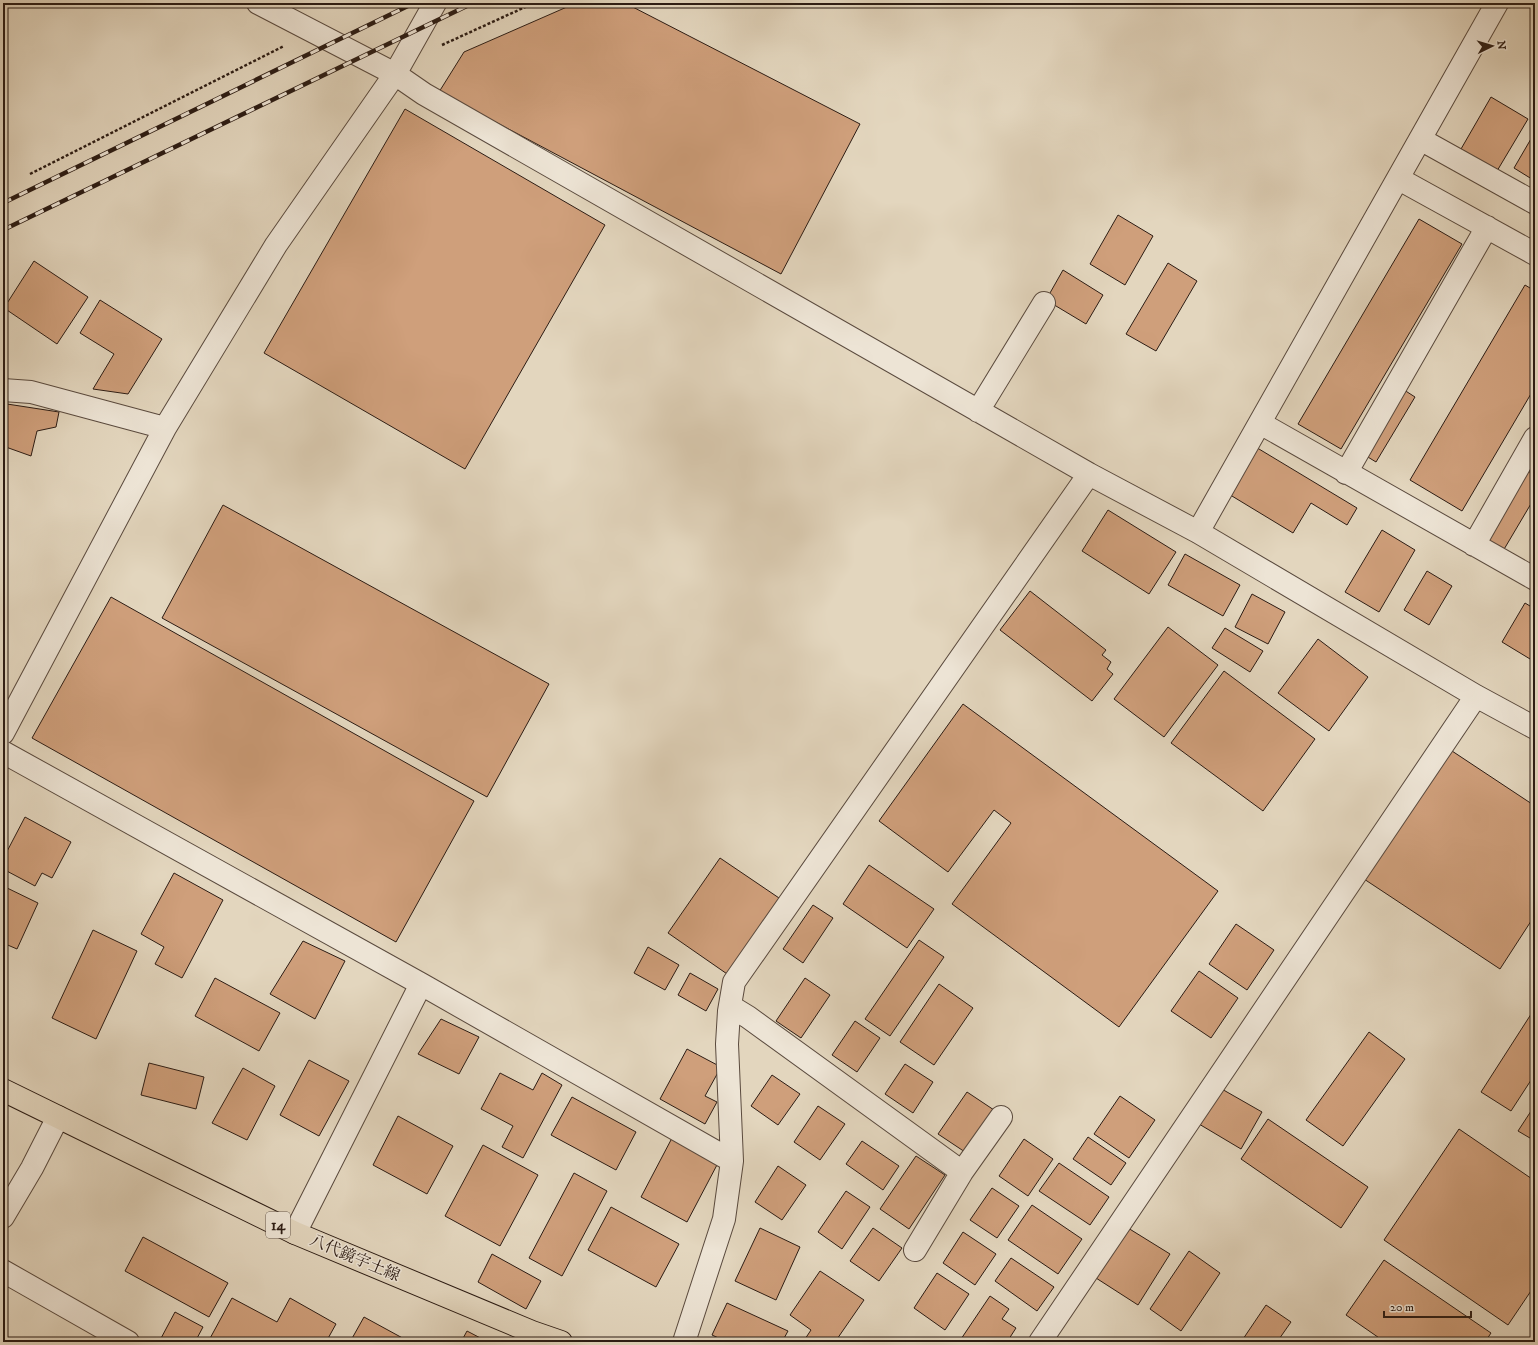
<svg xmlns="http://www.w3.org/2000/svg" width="1538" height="1345" viewBox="0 0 1538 1345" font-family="'IM FELL DW Pica','Noto Serif JP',serif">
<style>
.building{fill:#cf9f7b;stroke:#2c1c14}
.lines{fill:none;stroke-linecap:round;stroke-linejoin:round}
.minor-casing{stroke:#5a4a3e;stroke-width:24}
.major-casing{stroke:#2c1c14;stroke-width:24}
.path{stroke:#2c1c14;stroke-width:2.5;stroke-dasharray:3 2;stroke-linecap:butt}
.minor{stroke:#ede4d5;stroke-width:22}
.major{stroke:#e3d6be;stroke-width:22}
.rail-casing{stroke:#2c1c14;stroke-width:4.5}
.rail{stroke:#ede4d5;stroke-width:3;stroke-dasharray:9;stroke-linecap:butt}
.labels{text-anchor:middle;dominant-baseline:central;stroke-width:3;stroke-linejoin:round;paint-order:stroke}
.shield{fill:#ede4d5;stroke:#66584e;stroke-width:1}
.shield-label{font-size:15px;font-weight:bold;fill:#2c1c14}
.street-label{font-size:16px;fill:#2c1c14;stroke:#ede4d5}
</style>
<rect width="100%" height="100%" fill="#e3d6be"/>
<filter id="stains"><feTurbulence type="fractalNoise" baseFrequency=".005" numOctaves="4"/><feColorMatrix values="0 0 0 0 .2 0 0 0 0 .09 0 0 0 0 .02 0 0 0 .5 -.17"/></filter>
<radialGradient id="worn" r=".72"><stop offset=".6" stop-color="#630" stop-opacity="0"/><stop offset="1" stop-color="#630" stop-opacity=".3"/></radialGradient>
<path class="building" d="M 576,3 L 625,3 L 860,124 L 781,274 L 439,92 L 464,52 Z
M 1491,97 L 1528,119 L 1497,171 L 1461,149 Z
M 405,109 L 605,225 L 465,469 L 264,353 Z
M 1535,132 L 1535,181 L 1514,168 Z
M 1118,215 L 1153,236 L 1125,285 L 1090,264 Z
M 1419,219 L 1462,244 L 1341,449 L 1298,424 Z
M 34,261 L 88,297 L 57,344 L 4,308 Z
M 1168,263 L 1197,281 L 1156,351 L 1126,334 Z
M 1063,270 L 1103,295 L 1086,324 L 1046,300 Z
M 1525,285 L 1535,291 L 1535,387 L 1462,511 L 1410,480 Z
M 100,300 L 162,339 L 128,394 L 93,389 L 114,354 L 80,333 Z
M 1401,388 L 1415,397 L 1376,462 L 1363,454 Z
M 7,404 L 59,412 L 56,427 L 37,431 L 31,456 L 3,446 L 3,424 Z
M 1254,446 L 1357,508 L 1347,525 L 1311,503 L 1293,533 L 1227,493 Z
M 1526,470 L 1535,475 L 1535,497 L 1503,551 L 1485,540 Z
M 223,505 L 549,684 L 487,797 L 162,618 Z
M 1108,510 L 1176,552 L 1149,594 L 1082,551 Z
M 1382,530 L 1415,550 L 1379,612 L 1345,592 Z
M 1185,554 L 1240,585 L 1223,616 L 1168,585 Z
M 1427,571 L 1452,586 L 1429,625 L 1404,610 Z
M 1030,591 L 1106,650 L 1102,655 L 1111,662 L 1107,669 L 1113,674 L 1092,701 L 1000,630 Z
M 1252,594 L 1285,612 L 1268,644 L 1235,627 Z
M 111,597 L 474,801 L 396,942 L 32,738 Z
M 1525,603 L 1535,609 L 1535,662 L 1502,642 Z
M 1168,627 L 1218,665 L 1164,737 L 1114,699 Z
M 1225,628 L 1263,651 L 1250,672 L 1212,648 Z
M 1318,639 L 1368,677 L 1329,731 L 1278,693 Z
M 1224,671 L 1315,739 L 1263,811 L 1171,743 Z
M 963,704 L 1218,891 L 1119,1027 L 952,904 L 1011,823 L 994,810 L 948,872 L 879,821 Z
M 1449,749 L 1535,806 L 1535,915 L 1500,969 L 1364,879 Z
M 25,817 L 71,842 L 52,878 L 42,873 L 35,886 L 3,869 L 3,859 Z
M 720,858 L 782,900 L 730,976 L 668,933 Z
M 869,865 L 934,909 L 907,948 L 843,904 Z
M 174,873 L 223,900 L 182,978 L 155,964 L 164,947 L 141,934 Z
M 3,886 L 38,903 L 17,949 L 3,943 Z
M 813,905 L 833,918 L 803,963 L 783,949 Z
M 1236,924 L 1274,950 L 1247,990 L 1209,964 Z
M 93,930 L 137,951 L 96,1039 L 52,1018 Z
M 919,940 L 944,957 L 890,1036 L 865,1019 Z
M 303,941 L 345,961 L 315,1019 L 270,994 Z
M 648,947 L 679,965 L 665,990 L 634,973 Z
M 1199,971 L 1238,998 L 1211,1038 L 1171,1011 Z
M 690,973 L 718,989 L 706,1011 L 678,995 Z
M 215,978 L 280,1013 L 259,1051 L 195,1016 Z
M 805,978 L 830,995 L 801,1038 L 776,1021 Z
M 939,984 L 973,1008 L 934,1065 L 900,1042 Z
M 1535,1008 L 1535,1074 L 1511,1111 L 1481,1092 Z
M 441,1019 L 479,1037 L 459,1074 L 418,1054 Z
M 855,1021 L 880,1038 L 857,1072 L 832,1055 Z
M 1369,1032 L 1405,1059 L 1343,1146 L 1306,1120 Z
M 687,1049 L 721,1067 L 705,1096 L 717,1102 L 705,1124 L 660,1099 Z
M 309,1060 L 349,1081 L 319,1136 L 280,1115 Z
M 149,1063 L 204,1077 L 196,1109 L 141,1095 Z
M 905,1064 L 933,1082 L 913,1113 L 885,1094 Z
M 243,1068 L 275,1086 L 247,1140 L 212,1123 Z
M 500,1073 L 533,1090 L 542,1073 L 562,1085 L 523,1158 L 502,1147 L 513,1126 L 481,1109 Z
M 772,1075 L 800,1094 L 778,1125 L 751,1106 Z
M 1220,1088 L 1262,1112 L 1241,1149 L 1199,1124 Z
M 967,1092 L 994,1110 L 965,1152 L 938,1134 Z
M 1120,1096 L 1155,1120 L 1129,1158 L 1094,1134 Z
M 572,1097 L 636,1132 L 616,1170 L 551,1135 Z
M 1535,1105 L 1535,1141 L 1518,1131 Z
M 818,1106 L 845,1124 L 820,1160 L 794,1142 Z
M 398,1116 L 453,1146 L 427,1194 L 373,1165 Z
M 1268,1119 L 1368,1187 L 1341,1228 L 1241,1159 Z
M 1459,1129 L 1535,1181 L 1535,1285 L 1508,1325 L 1384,1240 Z
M 1088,1137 L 1126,1163 L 1111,1185 L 1073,1159 Z
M 672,1138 L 718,1163 L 687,1222 L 641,1197 Z
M 1024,1139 L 1053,1159 L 1028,1196 L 999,1176 Z
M 862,1141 L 899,1166 L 883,1190 L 846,1164 Z
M 483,1145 L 538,1175 L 500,1246 L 445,1216 Z
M 916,1156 L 945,1175 L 909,1229 L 880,1209 Z
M 1059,1163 L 1109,1197 L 1090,1225 L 1039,1191 Z
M 778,1166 L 806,1185 L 782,1220 L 755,1202 Z
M 574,1173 L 607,1191 L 562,1276 L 529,1258 Z
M 992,1188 L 1019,1206 L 997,1238 L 970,1220 Z
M 846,1191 L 870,1207 L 842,1249 L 818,1232 Z
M 1032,1205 L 1082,1239 L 1058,1274 L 1008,1240 Z
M 611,1207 L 679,1244 L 656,1287 L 588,1250 Z
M 760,1228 L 800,1247 L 776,1300 L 735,1281 Z
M 873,1228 L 902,1248 L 879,1281 L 850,1261 Z
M 1128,1228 L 1170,1254 L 1138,1305 L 1096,1278 Z
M 963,1232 L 996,1254 L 975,1285 L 943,1263 Z
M 143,1237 L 228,1283 L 209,1317 L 125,1271 Z
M 1189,1251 L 1220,1273 L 1181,1331 L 1150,1309 Z
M 492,1254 L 541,1281 L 526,1309 L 478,1282 Z
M 1011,1258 L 1054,1287 L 1037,1311 L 995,1281 Z
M 1384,1260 L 1491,1333 L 1485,1342 L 1385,1342 L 1346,1315 Z
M 820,1271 L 864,1300 L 835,1342 L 803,1342 L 811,1330 L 790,1315 Z
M 937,1273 L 969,1294 L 945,1330 L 914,1308 Z
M 990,1296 L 1009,1309 L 1002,1319 L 1016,1328 L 1007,1342 L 959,1342 Z
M 232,1298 L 277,1322 L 290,1298 L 336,1324 L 326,1342 L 208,1342 Z
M 727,1303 L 788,1331 L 782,1342 L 727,1342 L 712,1335 Z
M 1266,1305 L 1291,1322 L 1277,1342 L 1241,1342 Z
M 175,1312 L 203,1327 L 195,1342 L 159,1342 Z
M 364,1317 L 408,1341 L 407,1342 L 350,1342 Z
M 467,1331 L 488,1342 L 461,1342 Z"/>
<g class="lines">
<g class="minor-casing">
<path id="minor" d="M 258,3 L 395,74 L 424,94 L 1089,474 L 1198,532 L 1476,696 L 1535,728
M 1420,139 L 1535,203
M 1399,179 L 1535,254
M 3,390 L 31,392 L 165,428
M 978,411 L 1044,303
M 1260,423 L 1535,579
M 1346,473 L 1487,227
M 1198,532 L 1497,3
M 1474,545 L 1535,438
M 3,733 L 165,428 L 276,245 L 395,74 L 435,3
M 3,752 L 421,984 L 732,1161
M 730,1006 L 748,1017 L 962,1172
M 3,1217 L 32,1168 L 58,1117
M 295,1233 L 421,984
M 915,1250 L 962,1172 L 1001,1117
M 3,1271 L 128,1342
M 684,1342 L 724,1219 L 732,1161 L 727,1044 L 729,1011 L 734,982 L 1089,474
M 1040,1342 L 1476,696"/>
</g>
<g class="major-casing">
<path id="major" d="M 3,1090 L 295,1233 L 532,1332 L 561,1342"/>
</g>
<path class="path" d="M 442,45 L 534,3
M 30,174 L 284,46"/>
<use href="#minor" class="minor"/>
<use href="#major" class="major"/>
<g class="rail-casing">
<path id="rail" d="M 3,203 L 414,3
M 3,230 L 473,3"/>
</g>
<use href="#rail" class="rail"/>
</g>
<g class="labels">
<rect class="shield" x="266" y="1212" width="24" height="26" rx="3"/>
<g class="shield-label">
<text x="278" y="1225">14</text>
</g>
<g class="street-label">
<text transform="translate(355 1258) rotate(23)">八代鏡宇土線</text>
</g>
</g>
<rect width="1538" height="1345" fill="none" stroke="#e3d6be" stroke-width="16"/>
<rect x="4" y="4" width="1530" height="1337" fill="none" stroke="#2c1c14" stroke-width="2"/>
<rect x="8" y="8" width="1522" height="1329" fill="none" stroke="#2c1c14"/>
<g transform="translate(1492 46) rotate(85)" stroke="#ede4d5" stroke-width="3" paint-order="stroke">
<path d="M0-3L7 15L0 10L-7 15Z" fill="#2c1c14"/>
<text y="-6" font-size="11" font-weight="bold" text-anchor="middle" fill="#2c1c14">N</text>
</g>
<path d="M1384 1311v6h87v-6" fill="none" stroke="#2c1c14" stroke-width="2"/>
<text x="1390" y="1311" font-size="12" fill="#2c1c14" stroke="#ede4d5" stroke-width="3" paint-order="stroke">20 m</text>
<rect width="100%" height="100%" filter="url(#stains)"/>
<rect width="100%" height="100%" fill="url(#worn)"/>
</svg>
